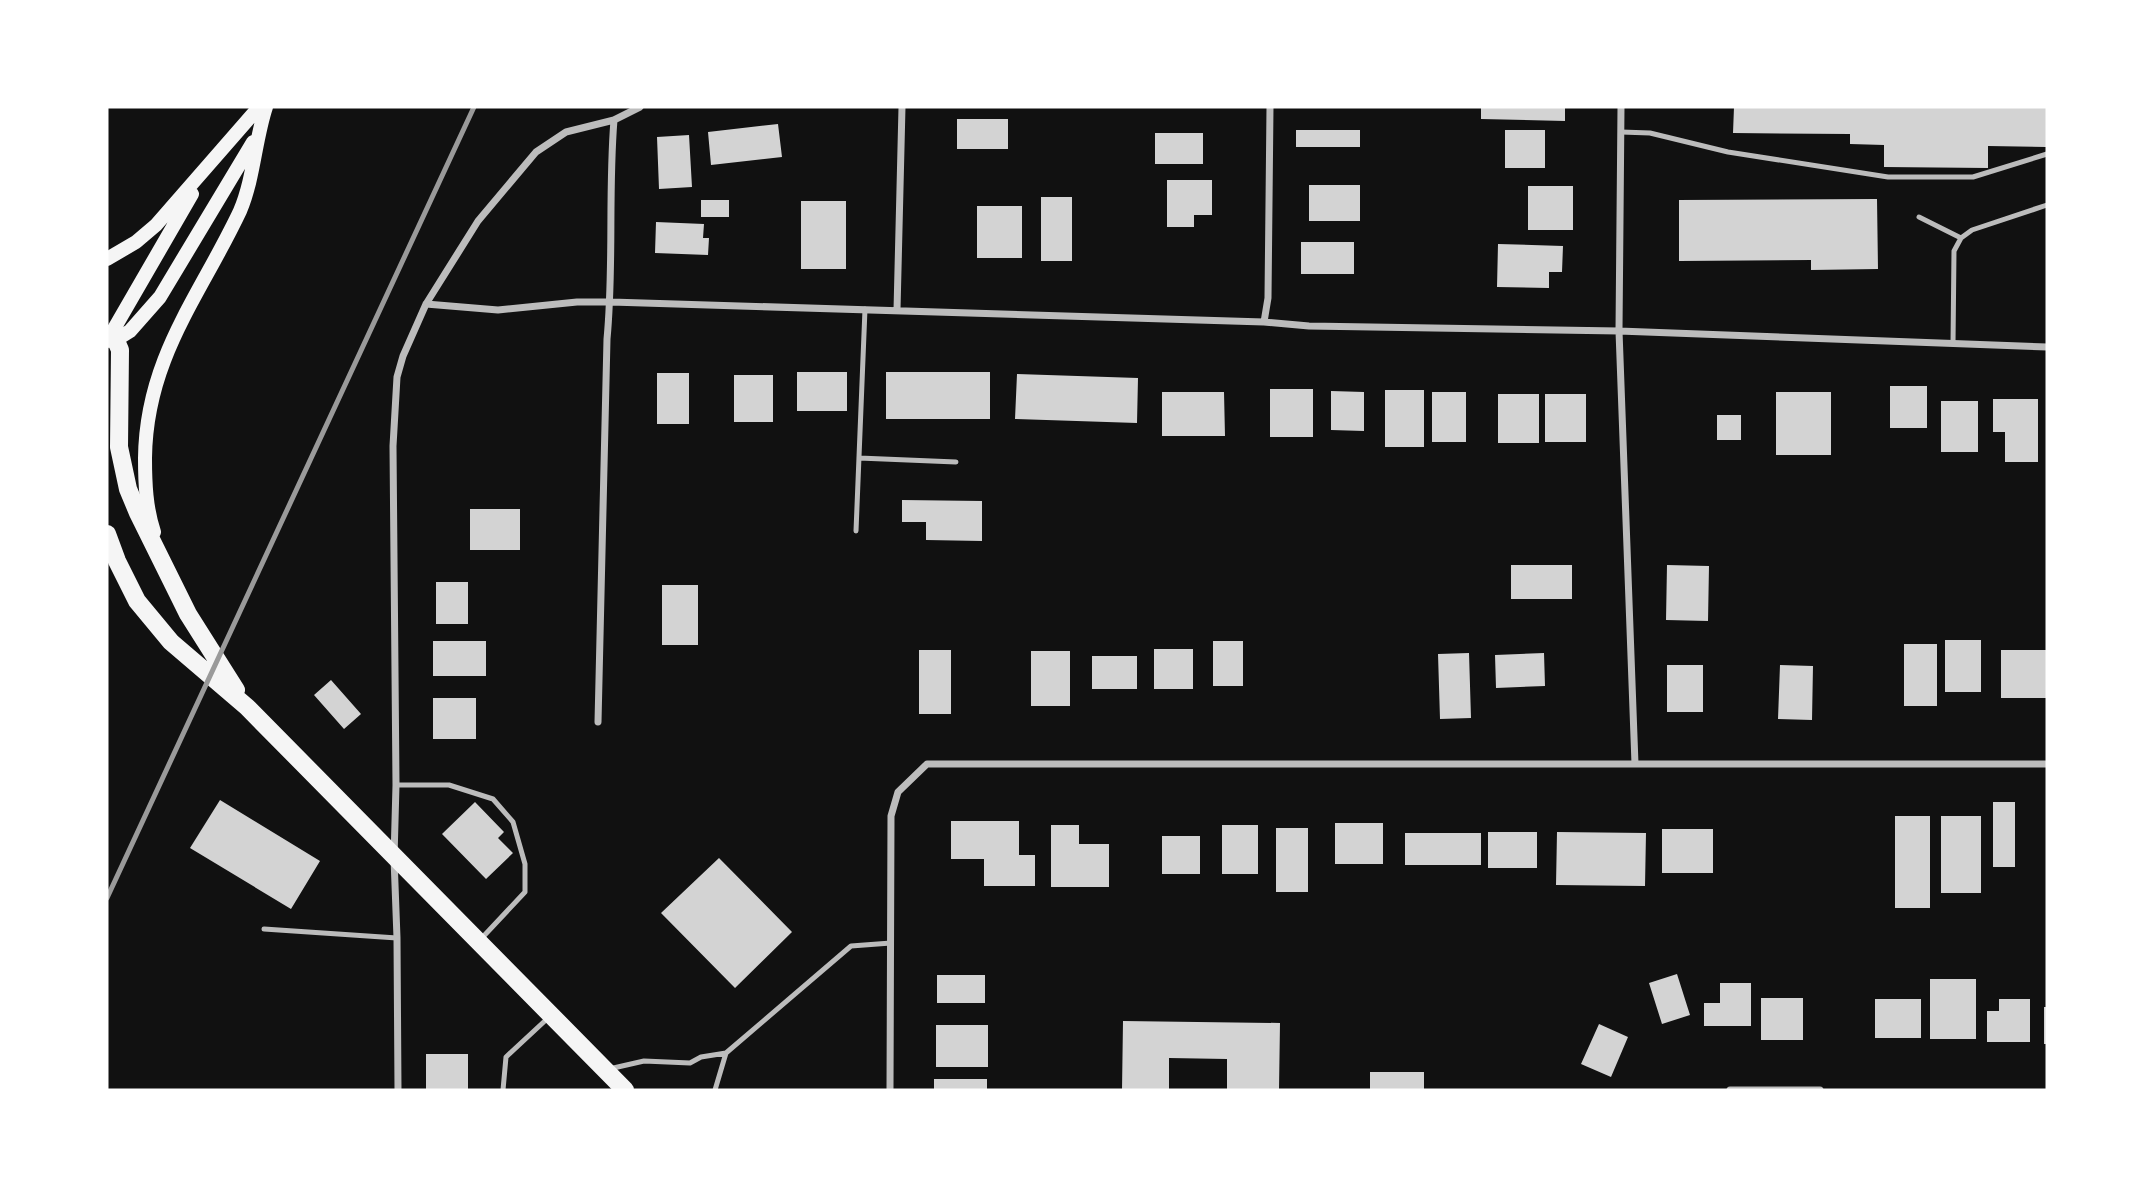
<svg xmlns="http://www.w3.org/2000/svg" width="2154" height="1197" viewBox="0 0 2154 1197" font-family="'Space Grotesk',sans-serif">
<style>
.building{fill:#d3d3d3}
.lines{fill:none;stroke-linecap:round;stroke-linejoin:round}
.service{stroke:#bcbcbc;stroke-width:5}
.minor{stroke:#bcbcbc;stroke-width:7}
.secondary{stroke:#f5f5f5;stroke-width:14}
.primary{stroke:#f5f5f5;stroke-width:18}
.rail{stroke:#9a9a9a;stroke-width:5}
</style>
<rect width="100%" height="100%" fill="#111"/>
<path class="building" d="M 1481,107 L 1565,107 L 1565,121 L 1481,119 Z
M 1734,107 L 2047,107 L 2046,147 L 1988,146 L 1988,168 L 1884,167 L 1884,145 L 1850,144 L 1850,134 L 1733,133 Z
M 957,119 L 1008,119 L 1008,149 L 957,149 Z
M 778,124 L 782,157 L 711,165 L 708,132 Z
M 1296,130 L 1360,130 L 1360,147 L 1296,147 Z
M 1505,130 L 1545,130 L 1545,168 L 1505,168 Z
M 1155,133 L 1203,133 L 1203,164 L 1155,164 Z
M 689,135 L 692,187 L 659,189 L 657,137 Z
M 1167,180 L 1212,180 L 1212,215 L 1194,215 L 1194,227 L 1167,227 Z
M 1309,185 L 1360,185 L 1360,221 L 1309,221 Z
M 1528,186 L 1573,186 L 1573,230 L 1528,230 Z
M 1041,197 L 1072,197 L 1072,261 L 1041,261 Z
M 1877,199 L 1878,269 L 1811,270 L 1811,260 L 1679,261 L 1679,200 Z
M 701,200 L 729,200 L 729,217 L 701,217 Z
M 801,201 L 846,201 L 846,269 L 801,269 Z
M 977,206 L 1022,206 L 1022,258 L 977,258 Z
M 656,222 L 704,224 L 703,238 L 709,238 L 708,255 L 655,253 Z
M 1301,242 L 1354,242 L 1354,274 L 1301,274 Z
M 1498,244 L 1563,246 L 1562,272 L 1549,272 L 1549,288 L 1497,287 Z
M 797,372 L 847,372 L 847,411 L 797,411 Z
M 886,372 L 990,372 L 990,419 L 886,419 Z
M 657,373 L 689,373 L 689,424 L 657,424 Z
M 1017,374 L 1138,378 L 1137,423 L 1015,419 Z
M 734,375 L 773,375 L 773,422 L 734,422 Z
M 1890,386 L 1927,386 L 1927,428 L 1890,428 Z
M 1270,389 L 1313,389 L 1313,437 L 1270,437 Z
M 1385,390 L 1424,390 L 1424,447 L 1385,447 Z
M 1331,391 L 1364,392 L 1364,431 L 1331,430 Z
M 1162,392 L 1224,392 L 1225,436 L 1162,436 Z
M 1432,392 L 1466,392 L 1466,442 L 1432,442 Z
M 1776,392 L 1831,392 L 1831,455 L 1776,455 Z
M 1498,394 L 1539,394 L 1539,443 L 1498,443 Z
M 1545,394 L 1586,394 L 1586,442 L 1545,442 Z
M 1993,399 L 2038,399 L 2038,462 L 2005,462 L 2005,432 L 1993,432 Z
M 1941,401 L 1978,401 L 1978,452 L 1941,452 Z
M 1717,415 L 1741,415 L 1741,440 L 1717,440 Z
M 902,500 L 982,501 L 982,541 L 926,540 L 926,522 L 902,522 Z
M 470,509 L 520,509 L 520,550 L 470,550 Z
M 1511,565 L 1572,565 L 1572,599 L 1511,599 Z
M 1667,565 L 1709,566 L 1708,621 L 1666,620 Z
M 436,582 L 468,582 L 468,624 L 436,624 Z
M 662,585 L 698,585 L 698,645 L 662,645 Z
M 1945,640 L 1981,640 L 1981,692 L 1945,692 Z
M 433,641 L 486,641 L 486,676 L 433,676 Z
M 1213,641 L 1243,641 L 1243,686 L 1213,686 Z
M 1904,644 L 1937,644 L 1937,706 L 1904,706 Z
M 1154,649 L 1193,649 L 1193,689 L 1154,689 Z
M 919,650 L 951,650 L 951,714 L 919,714 Z
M 2001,650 L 2047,650 L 2047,698 L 2001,698 Z
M 1031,651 L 1070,651 L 1070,706 L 1031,706 Z
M 1469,653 L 1471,718 L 1440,719 L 1438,654 Z
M 1544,653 L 1545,686 L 1496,688 L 1495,655 Z
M 1092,656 L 1137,656 L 1137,689 L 1092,689 Z
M 1667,665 L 1703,665 L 1703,712 L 1667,712 Z
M 1780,665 L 1813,666 L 1812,720 L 1778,719 Z
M 331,680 L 361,714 L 344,729 L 314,695 Z
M 433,698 L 476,698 L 476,739 L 433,739 Z
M 220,800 L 320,861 L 291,909 L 190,848 Z
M 475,802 L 504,832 L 498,838 L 513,853 L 486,879 L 442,834 Z
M 1993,802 L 2015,802 L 2015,867 L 1993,867 Z
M 1895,816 L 1930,816 L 1930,908 L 1895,908 Z
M 1941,816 L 1981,816 L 1981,893 L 1941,893 Z
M 951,821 L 1019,821 L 1019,855 L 1035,855 L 1035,886 L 984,886 L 984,859 L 951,859 Z
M 1335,823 L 1383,823 L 1383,864 L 1335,864 Z
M 1051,825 L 1079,825 L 1079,844 L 1109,844 L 1109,887 L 1051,887 Z
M 1222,825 L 1258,825 L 1258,874 L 1222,874 Z
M 1276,828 L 1308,828 L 1308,892 L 1276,892 Z
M 1662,829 L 1713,829 L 1713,873 L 1662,873 Z
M 1488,832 L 1537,832 L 1537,868 L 1488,868 Z
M 1557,832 L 1646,833 L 1645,886 L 1556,885 Z
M 1405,833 L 1481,833 L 1481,865 L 1405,865 Z
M 1162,836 L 1200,836 L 1200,874 L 1162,874 Z
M 719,858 L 792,932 L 735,988 L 661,913 Z
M 1677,974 L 1690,1015 L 1662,1024 L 1649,983 Z
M 937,975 L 985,975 L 985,1003 L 937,1003 Z
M 1930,979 L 1976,979 L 1976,1039 L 1930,1039 Z
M 1720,983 L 1751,983 L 1751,1026 L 1704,1026 L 1704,1003 L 1720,1003 Z
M 1761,998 L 1803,998 L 1803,1040 L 1761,1040 Z
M 1875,999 L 1921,999 L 1921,1038 L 1875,1038 Z
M 1999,999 L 2030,999 L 2030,1042 L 1987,1042 L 1987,1011 L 1999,1011 Z
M 2044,1007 L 2047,1007 L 2047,1044 L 2044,1044 Z
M 1123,1021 L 1280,1023 L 1279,1090 L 1227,1090 L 1227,1059 L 1169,1058 L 1169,1090 L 1122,1090 Z
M 1599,1024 L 1628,1037 L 1611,1077 L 1581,1064 Z
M 936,1025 L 988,1025 L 988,1067 L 936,1067 Z
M 426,1054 L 468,1054 L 468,1090 L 426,1090 Z
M 1370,1072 L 1424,1072 L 1424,1090 L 1370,1090 Z
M 934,1079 L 987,1079 L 987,1090 L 934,1090 Z"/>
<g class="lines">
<path class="service" d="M 1621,132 L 1650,133 L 1728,152 L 1888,177 L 1973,177 L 2047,154
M 1919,217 L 1961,238
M 1953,344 L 1954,251 L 1961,238 L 1972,230 L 2047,205
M 859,458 L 956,462
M 856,531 L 865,309
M 396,785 L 449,785 L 493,799 L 513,822 L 525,864 L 525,892 L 480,940
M 264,929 L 397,938
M 609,1069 L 644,1061 L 690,1063 L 701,1057 L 726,1053 L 851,946 L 891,943
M 503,1090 L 506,1057 L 548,1018
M 715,1090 L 726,1053"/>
<path class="minor" d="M 1621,107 L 1619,331 L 1635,764
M 426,304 L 498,310 L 577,302 L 611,302 L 1264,322 L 1309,326 L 1619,331 L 2047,347
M 897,310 L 902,107
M 1264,322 L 1268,298 L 1270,107
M 598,722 L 607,339 C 614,266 608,193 614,120
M 398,1090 L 397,938 L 394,858 L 396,785 L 393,446 L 397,377 L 403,356 L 426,304 L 478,221 L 536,152 L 566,132 L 614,120 L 640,107
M 890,1090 L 891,816 L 898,792 L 927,764 L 2047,764
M 1730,1090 L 1820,1090"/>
<path class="secondary" d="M 107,259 L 136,242 L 156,225 L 259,107
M 114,336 L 122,336 L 130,331 L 160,297 L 253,142
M 107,341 L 192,194
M 154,532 C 146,508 145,483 145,458 C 146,358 200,296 240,211 C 254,178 255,140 266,107"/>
<path class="primary" d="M 107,334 L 114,336 L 120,350 L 119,447 L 128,489 L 138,513 L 188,614 L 236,690
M 107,534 L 117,561 L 137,601 L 171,642 L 247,707 L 625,1090"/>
<path class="rail" d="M 107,898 L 474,107"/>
</g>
<rect width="2154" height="1197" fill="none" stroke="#ffffff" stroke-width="217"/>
</svg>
